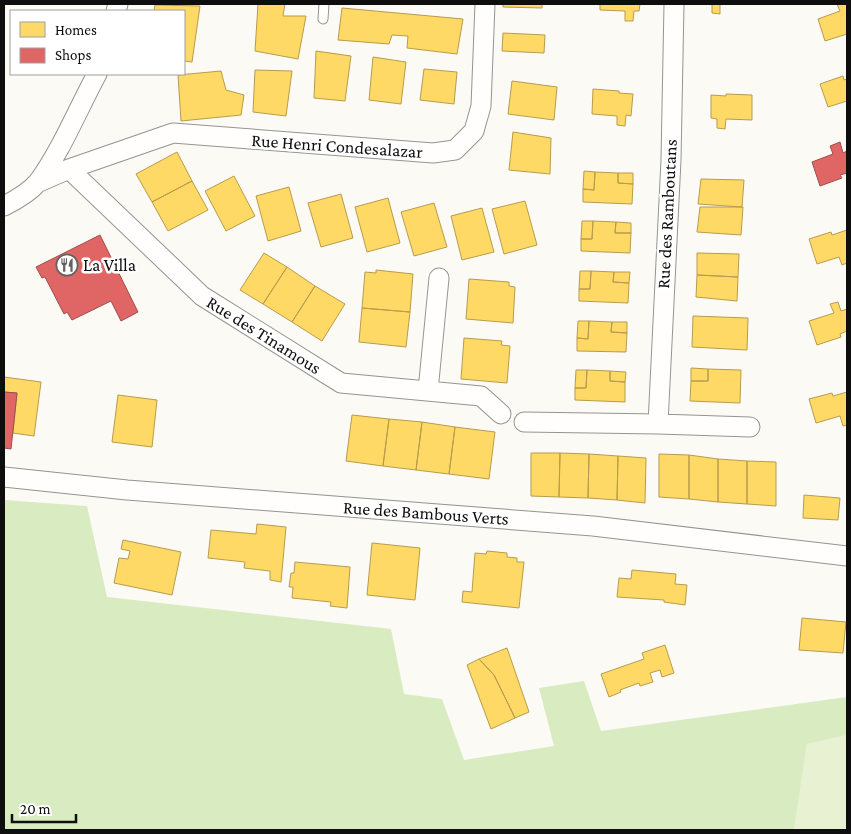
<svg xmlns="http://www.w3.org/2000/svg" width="851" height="834" viewBox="0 0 851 834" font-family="'Crimson Pro',serif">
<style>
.green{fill:#e8f2d2}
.forest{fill:#d9ebc0}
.homes{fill:#ffd966;stroke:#b79c4c}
.shops{fill:#e06666;stroke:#a14c4c}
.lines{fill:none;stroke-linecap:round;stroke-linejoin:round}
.service-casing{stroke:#959492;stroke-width:11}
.minor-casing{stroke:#959492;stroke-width:21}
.service{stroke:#fffefd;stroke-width:9}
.minor{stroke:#fffefd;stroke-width:19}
.labels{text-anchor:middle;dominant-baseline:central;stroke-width:5;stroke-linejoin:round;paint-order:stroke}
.street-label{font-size:18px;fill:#0e0e0e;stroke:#fff}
.poi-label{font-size:18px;fill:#0e0e0e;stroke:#fff;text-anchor:start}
</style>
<rect width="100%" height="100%" fill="#fcfaf4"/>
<path class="green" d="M 847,735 L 847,830 L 794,830 L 807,744 Z"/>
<path class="forest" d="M 4,500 L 87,506 L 107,597 L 391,629 L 404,694 L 442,699 L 464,760 L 554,746 L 539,688 L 584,681 L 601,731 L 847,697 L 847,735 L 807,744 L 794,830 L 4,830 Z"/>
<path class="homes" d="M 258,4 L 285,4 L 283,16 L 306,16 L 298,59 L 255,51 Z
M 503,4 L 542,4 L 542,8 L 503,7 Z
M 600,4 L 640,4 L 639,11 L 634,11 L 633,21 L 625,21 L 625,11 L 600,10 Z
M 707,4 L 746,4 L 720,4 L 720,14 L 712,13 L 712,4 Z
M 837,4 L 847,4 L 847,34 L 825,41 L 818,19 L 840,11 Z
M 155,5 L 200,6 L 192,62 L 184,61 L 184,11 L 154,11 Z
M 342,8 L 463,19 L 457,54 L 407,48 L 408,36 L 392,35 L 389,44 L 338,40 Z
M 503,33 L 545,35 L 544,53 L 502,51 Z
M 316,51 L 351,56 L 345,101 L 314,98 Z
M 373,57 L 406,62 L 401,104 L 369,100 Z
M 424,69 L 457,72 L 454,104 L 420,100 Z
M 255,70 L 292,71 L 286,116 L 253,112 Z
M 221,71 L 226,90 L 244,95 L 241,115 L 181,121 L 178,75 Z
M 843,76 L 844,80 L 847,79 L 847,101 L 828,107 L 820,84 Z
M 512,81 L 557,87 L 554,120 L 508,114 Z
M 593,89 L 619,91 L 619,93 L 633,94 L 631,116 L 626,115 L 625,126 L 617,125 L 617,116 L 592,114 Z
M 726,94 L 752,95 L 752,120 L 726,119 L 725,129 L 717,128 L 717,119 L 711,118 L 711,95 L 726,96 Z
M 513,132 L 551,138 L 550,174 L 509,170 Z
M 177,152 L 192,181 L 152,202 L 136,174 Z
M 584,171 L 595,172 L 594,190 L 583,189 Z
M 595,172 L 618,173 L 618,183 L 633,184 L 632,204 L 583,202 L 583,189 L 594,190 Z
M 618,173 L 633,173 L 633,184 L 618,183 Z
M 234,176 L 255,216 L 226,231 L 205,191 Z
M 701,179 L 744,180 L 742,207 L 698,204 Z
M 192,181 L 208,210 L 168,231 L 152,202 Z
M 289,187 L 301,231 L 268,241 L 256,196 Z
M 341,194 L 353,238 L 321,247 L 308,203 Z
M 388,198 L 400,243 L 367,252 L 355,207 Z
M 525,201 L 537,245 L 504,254 L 492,209 Z
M 434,203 L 447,247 L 414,256 L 401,212 Z
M 700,207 L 743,207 L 741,235 L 697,232 Z
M 482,208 L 494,252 L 462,260 L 451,216 Z
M 582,221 L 593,221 L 592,239 L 581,239 Z
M 593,221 L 616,222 L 615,233 L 631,233 L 630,253 L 581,251 L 581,239 L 592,239 Z
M 616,222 L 631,223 L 631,233 L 615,233 Z
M 847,230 L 847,263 L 842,265 L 839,257 L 817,264 L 809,239 L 831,232 L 832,235 Z
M 264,253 L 287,267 L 263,304 L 240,290 Z
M 697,253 L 739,254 L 738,277 L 697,275 Z
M 287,267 L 315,286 L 292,322 L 263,304 Z
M 376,270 L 413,274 L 410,312 L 362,308 L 365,272 L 376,273 Z
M 580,271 L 591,271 L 590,289 L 579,289 Z
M 591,271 L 614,272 L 613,282 L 629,283 L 628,303 L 579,301 L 579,289 L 590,289 Z
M 614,272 L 630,272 L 629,283 L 613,282 Z
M 697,275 L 738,277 L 737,301 L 696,297 Z
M 469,279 L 509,282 L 509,286 L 515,287 L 513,323 L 466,319 Z
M 315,286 L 345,304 L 322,341 L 292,322 Z
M 838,302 L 841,311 L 847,309 L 847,331 L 840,334 L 841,337 L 817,345 L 809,321 L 834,313 L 830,304 Z
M 362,308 L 410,312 L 406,347 L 359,342 Z
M 693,316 L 748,318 L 747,350 L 692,347 Z
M 578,321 L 589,321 L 588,339 L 577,338 Z
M 589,321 L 612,322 L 611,332 L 627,333 L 626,352 L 577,351 L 577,338 L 588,339 Z
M 612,322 L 627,322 L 627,333 L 611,332 Z
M 464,338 L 502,341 L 501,345 L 510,346 L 507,383 L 461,379 Z
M 691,368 L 708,369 L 708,381 L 691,381 Z
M 708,369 L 741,370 L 740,403 L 690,401 L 691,381 L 708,381 Z
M 576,370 L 587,370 L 586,388 L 575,388 Z
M 587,370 L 610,371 L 610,381 L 625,382 L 625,402 L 575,400 L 575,388 L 586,388 Z
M 610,371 L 626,372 L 625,382 L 610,381 Z
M 4,377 L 41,382 L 34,436 L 13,433 L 17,393 L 4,392 Z
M 847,392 L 847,425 L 843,426 L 840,416 L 816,423 L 809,399 L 832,393 L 833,396 Z
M 118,395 L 157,400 L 152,447 L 112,442 Z
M 352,415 L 389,419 L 383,466 L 346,461 Z
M 389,419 L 422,422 L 416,470 L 383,466 Z
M 422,422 L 455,427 L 449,474 L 416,470 Z
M 455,427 L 495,432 L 489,479 L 449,474 Z
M 531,453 L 560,453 L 559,497 L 531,496 Z
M 560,453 L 589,454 L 588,498 L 559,497 Z
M 589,454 L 618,456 L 617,500 L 588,498 Z
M 659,454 L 689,455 L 689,499 L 659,497 Z
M 689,455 L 718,459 L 718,502 L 689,499 Z
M 618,456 L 646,458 L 645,503 L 617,500 Z
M 718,459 L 747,461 L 747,504 L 718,502 Z
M 747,461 L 776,462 L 776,506 L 747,504 Z
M 804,495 L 840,498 L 838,520 L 803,518 Z
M 257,524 L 286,527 L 281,582 L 270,580 L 270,571 L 244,568 L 245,562 L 208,558 L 211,530 L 256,534 Z
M 123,540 L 181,552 L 172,595 L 114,583 L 119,558 L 128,559 L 130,551 L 121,549 Z
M 372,543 L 420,548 L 415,600 L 367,595 Z
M 487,551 L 507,553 L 507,557 L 517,558 L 517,562 L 524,562 L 519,608 L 462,602 L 463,591 L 472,592 L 475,553 L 486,554 Z
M 295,562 L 350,567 L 347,608 L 330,606 L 331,602 L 292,598 L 293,587 L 289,587 L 291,573 L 294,573 Z
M 632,570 L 676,574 L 675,584 L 687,585 L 685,605 L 664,602 L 664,600 L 617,597 L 619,578 L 631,579 Z
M 802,618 L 846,622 L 843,653 L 799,650 Z
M 665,645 L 674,673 L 662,677 L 660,670 L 650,673 L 653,682 L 640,686 L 639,683 L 620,690 L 621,692 L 609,697 L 601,674 L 644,659 L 642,653 Z
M 507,648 L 529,712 L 515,718 L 494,675 L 479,659 Z
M 479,659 L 494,675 L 515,718 L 491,729 L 467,665 Z"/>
<path class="shops" d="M 840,142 L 843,153 L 847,151 L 847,173 L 840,175 L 842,178 L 820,186 L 812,162 L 833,154 L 830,146 Z
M 100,235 L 138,312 L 121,321 L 111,301 L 72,320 L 67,312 L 64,314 L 45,277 L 42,278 L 36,267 Z
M 4,392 L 17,393 L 11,449 L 4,448 Z"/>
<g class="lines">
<g class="service-casing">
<path id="service" d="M 323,19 L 324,4"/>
</g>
<g class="minor-casing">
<path id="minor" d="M 116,11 L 118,4
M 69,169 L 202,296 L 341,383 L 481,396 L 501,414
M 37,183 L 69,169 L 173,133 L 433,153 L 455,150 L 474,131 L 481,106 L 485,4
M 4,206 C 16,200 29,193 38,182 C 60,153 79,107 97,74
M 428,391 L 439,278
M 524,422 L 658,424 L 671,160 L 674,4
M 658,424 L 750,427
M 4,477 L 127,490 L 593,526 L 847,556"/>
</g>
<use href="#service" class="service"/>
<use href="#minor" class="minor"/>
</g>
<defs>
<g id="restaurant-ring" transform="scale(1.125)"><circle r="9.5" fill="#fff" stroke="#61615e" stroke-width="1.5"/><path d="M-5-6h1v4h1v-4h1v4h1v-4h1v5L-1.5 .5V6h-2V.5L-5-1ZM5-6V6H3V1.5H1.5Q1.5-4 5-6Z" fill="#61615e"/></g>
</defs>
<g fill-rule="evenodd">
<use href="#restaurant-ring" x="67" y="265"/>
</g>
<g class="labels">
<g class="street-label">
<text transform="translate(337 146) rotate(4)">Rue Henri Condesalazar</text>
<text transform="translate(667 214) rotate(-87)">Rue des Ramboutans</text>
<text transform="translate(264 335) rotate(32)">Rue des Tinamous</text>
<text transform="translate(426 513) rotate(4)">Rue des Bambous Verts</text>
</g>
<g class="poi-label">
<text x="83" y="265">La Villa</text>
</g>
</g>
<rect width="851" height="834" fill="none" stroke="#0e0e0e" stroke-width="10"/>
<rect x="10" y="10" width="175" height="65" fill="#ffffff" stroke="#9f9f9f"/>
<rect x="20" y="22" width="25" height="15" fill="#ffd966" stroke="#9f9f9f"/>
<text x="55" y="35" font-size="15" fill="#0e0e0e">Homes</text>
<rect x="20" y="48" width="25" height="15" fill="#e06666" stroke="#9f9f9f"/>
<text x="55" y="60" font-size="15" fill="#0e0e0e">Shops</text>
<path d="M12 814v8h64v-8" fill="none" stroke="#0e0e0e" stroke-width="2.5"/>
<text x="20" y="814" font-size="15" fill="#0e0e0e" stroke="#ffffff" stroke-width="4" paint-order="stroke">20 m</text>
</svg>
